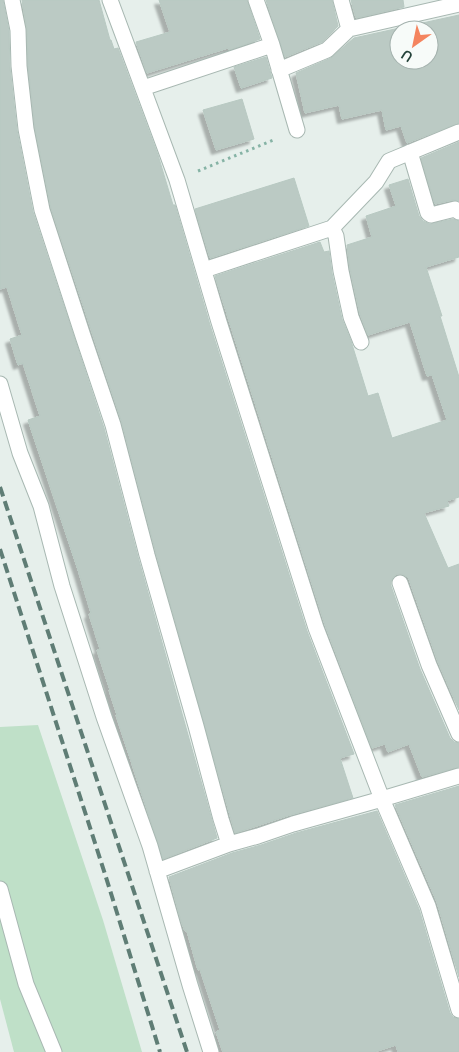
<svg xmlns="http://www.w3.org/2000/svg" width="459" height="1052" viewBox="0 0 459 1052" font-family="'Nunito Sans',sans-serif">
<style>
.green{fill:#bfe0c8}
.building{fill:#bbcac4;stroke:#b8c9c2;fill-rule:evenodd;filter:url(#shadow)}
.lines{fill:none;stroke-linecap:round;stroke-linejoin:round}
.street-casing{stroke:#a8b8b2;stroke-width:17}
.path{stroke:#86b3a5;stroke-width:3;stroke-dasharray:2.5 4;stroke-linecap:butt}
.street{stroke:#fff;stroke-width:15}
.rail{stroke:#5f7d75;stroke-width:4;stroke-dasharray:10 5;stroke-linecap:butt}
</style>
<defs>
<filter id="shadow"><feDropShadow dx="-4.5" dy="4.5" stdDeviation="1" flood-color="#0004"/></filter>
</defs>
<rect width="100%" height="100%" fill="#e6efeb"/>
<path class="green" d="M 38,725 L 103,920 L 142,1052 L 14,1052 L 0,999 L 0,727 Z"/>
<path class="building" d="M 0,0 L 3,0 L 9,31 L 10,67 L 17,130 L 33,212 L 104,428 L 138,557 L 217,838 L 163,859 L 116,715 L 117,715 L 109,690 L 110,690 L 97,650 L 100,649 L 89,614 L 91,613 L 79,573 L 28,420 L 40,416 L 23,363 L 18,365 L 10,339 L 22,335 L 7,287 L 0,289 Z
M 22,0 L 99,0 L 110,40 L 111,40 L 114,49 L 118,48 L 158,155 L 173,205 L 175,205 L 210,325 L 307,631 L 354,754 L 340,758 L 353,798 L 290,815 L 235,833 L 156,553 L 122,423 L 51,208 L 35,128 L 28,65 L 27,30 Z
M 159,0 L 247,0 L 260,39 L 229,50 L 228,48 L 147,73 L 136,42 L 170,32 Z
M 266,0 L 332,0 L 338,26 L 322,42 L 285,57 Z
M 351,0 L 403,0 L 404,7 L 356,18 Z
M 459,15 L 459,123 L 407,143 L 401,126 L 386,130 L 382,110 L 342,119 L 339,105 L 305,113 L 296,73 L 331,58 L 354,38 ZM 399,30 L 429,30 L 429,60 L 399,60 Z
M 266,57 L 272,78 L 241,88 L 234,67 Z
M 242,99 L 254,139 L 216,150 L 203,110 Z
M 459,142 L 459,201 L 453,200 L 435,204 L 421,158 Z
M 294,178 L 309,226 L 210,258 L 195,209 Z
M 408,179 L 419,216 L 423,221 L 430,224 L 453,219 L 459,221 L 459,257 L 426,267 L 442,316 L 440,316 L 459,377 L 459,497 L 447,501 L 449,506 L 424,513 L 448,568 L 459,564 L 459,710 L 438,662 L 409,579 L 406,576 L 402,574 L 397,574 L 393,577 L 391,582 L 391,586 L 420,669 L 450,738 L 454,742 L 459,743 L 459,767 L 422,777 L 409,744 L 388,752 L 385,744 L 372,748 L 325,625 L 215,276 L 320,242 L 324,252 L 329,251 L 332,273 L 342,319 L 351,341 L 368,396 L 378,393 L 392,438 L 447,420 L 432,375 L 427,376 L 410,322 L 368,335 L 360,314 L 350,269 L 347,245 L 372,237 L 366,216 L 396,206 L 389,185 Z
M 459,786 L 459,977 L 437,902 L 395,805 Z
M 377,811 L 419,909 L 450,1013 L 453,1017 L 459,1019 L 459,1052 L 398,1052 L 396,1045 L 374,1052 L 223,1052 L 216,1032 L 220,1030 L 200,969 L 198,970 L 187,931 L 185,931 L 181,921 L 169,877 L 232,853 L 261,845 L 296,833 Z"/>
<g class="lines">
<g class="street-casing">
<path id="street" d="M 12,0 L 18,30 L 19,66 L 26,129 L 42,210 L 83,336 L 113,425 L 147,555 L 196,726 L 221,819 L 229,844
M 110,0 L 177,180 L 219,322 L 316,628 L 382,799 L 428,906 L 459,1010
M 256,0 L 272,45 L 297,130
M 341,0 L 349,29 L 459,4
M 279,70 L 327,50 L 349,29
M 143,88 L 272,45
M 410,152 L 428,213 L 431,215 L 455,209 L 459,212
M 332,228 L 336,236 L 341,271 L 351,317 L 361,342
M 204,270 L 332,228 L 376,182 L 389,161 L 459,132
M 0,384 L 20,453 L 41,506 L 62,586 L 104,717 L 150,846 L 190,985 L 211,1052
M 400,583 L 429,665 L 459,734
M 157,871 L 229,844 L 258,836 L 293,824 L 382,799 L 459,776
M 0,889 L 26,984 L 54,1052"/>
</g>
<path class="path" d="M 198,171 L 276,139"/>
<use href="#street" class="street"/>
<path class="rail" d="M 0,487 L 187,1052
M 0,549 L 105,874 L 160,1052"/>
</g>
<g transform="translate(414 45) rotate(213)"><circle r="24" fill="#f7fbf9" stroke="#a3b1ad"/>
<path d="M0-4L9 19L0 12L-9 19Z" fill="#f4845f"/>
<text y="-8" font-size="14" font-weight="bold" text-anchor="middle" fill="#24423a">U</text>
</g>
</svg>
